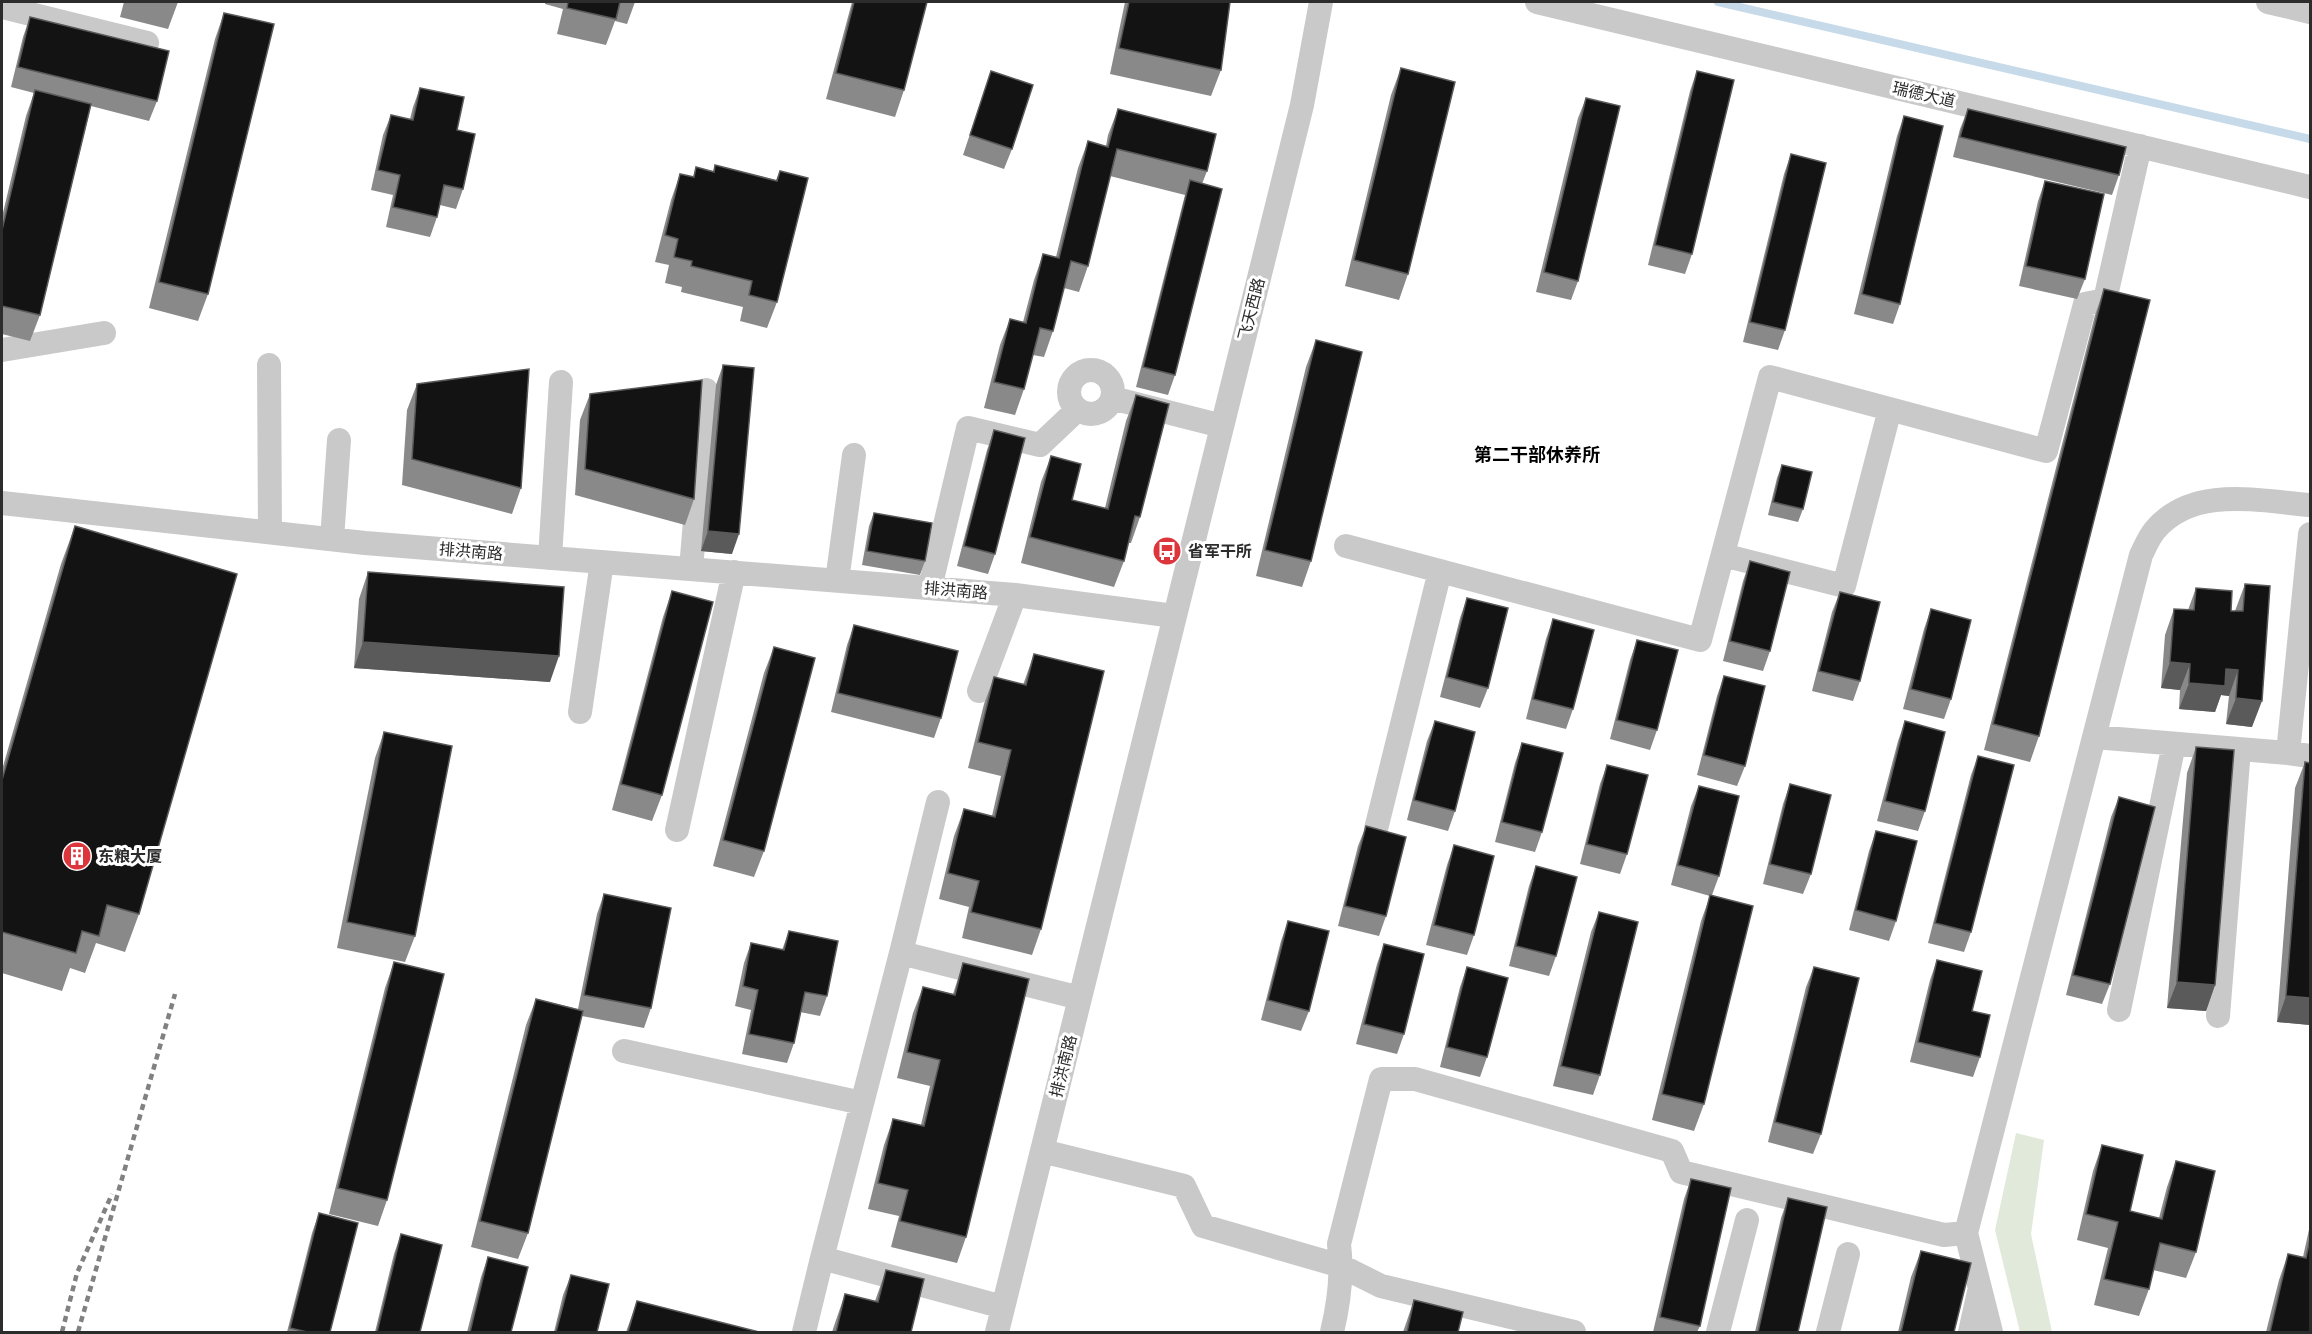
<svg xmlns="http://www.w3.org/2000/svg" width="2312" height="1334" viewBox="0 0 2312 1334" font-family="Quicksand,'Noto Sans SC',sans-serif">
<style>
.green{fill:#e1e9da}
.lines{fill:none;stroke-linecap:round;stroke-linejoin:round}
.stream{stroke:#c6dae9;stroke-width:8}
.minor{stroke:#c9c9c9;stroke-width:24}
.rail{stroke:#818181;stroke-width:4.5;stroke-dasharray:6 4.5;stroke-linecap:butt}
.wall{fill:#898989}
.shaded-wall{fill:#5a5a5a}
.building{fill:#131313;stroke:#5a5a5a;stroke-width:1.5}
.labels{text-anchor:middle;dominant-baseline:central;stroke-width:6;stroke-linejoin:round;paint-order:stroke}
.street-label{font-size:16px;fill:#2c2c2c;stroke:#fff}
.poi-label{font-size:16px;font-weight:bold;fill:#2c2c2c;stroke:#fff;text-anchor:start}
.neighbourhood-label{font-size:18px;font-weight:bold;fill:#000;stroke:#fff}
</style>
<rect width="100%" height="100%" fill="#fff"/>
<path class="green" d="M 2016,1133 L 2044,1140 L 2031,1234 L 2052,1332 L 2020,1332 L 1995,1230 Z"/>
<g class="lines">
<path class="stream" d="M 1718,2 L 2310,139"/>
<path class="minor" d="M 1537,2 L 2310,187
M 2268,2 L 2310,12
M 2,7 L 147,43
M 2,350 L 104,333
M 269,365 L 270,532
M1069 392a22 22 0 1 1 44 0a22 22 0 1 1-44 0Z
M 1112,398 L 1222,426
M 2,503 L 365,543 L 1015,595 L 1174,616
M 332,539 L 339,440
M 1346,546 L 1700,640 L 1770,377 L 2046,451 L 2085,304 L 2105,300 L 2140,146
M 1723,555 L 1844,586 L 1890,409
M 550,558 L 561,382
M 691,569 L 706,390
M 837,581 L 854,455
M 930,588 L 968,428 L 1040,445 L 1077,410
M 979,691 L 1015,595
M 580,712 L 602,562
M 2094,737 L 2288,753 L 2310,534
M 2288,753 L 2310,756
M 938,802 L 901,953 L 1080,998
M 1376,829 L 1440,571
M 677,830 L 734,572
M 901,953 L 822,1258 L 1003,1307
M 2119,1010 L 2174,744
M 2218,1016 L 2239,749
M 624,1051 L 862,1103
M 1042,1151 L 1184,1186 L 1203,1226 L 1341,1266 L 1381,1286 L 1574,1332
M 804,1332 L 822,1258
M 997,1332 L 1302,105 L 1321,2
M 1332,1332 C 1339,1303 1343,1275 1339,1244 L 1381,1079 L 1415,1079 L 1672,1151 L 1681,1172 L 1944,1235 L 1966,1233
M 1718,1332 L 1747,1220
M 1828,1332 L 1848,1254
M 1970,1332 L 1979,1292
M 1991,1332 L 1966,1233 L 2141,555 C 2145,547 2149,537 2155,530 C 2193,485 2259,501 2310,505"/>
<path class="rail" d="M 62,1332 L 77,1273 L 112,1194
M 78,1332 L 175,994"/>
</g>
<path class="wall" d="M 124,2 L 178,2 L 168,29 L 120,17 Z
M 545,2 L 635,2 L 627,24 L 615,21 L 606,45 L 557,34 L 563,9 L 545,4 Z
M 852,2 L 927,2 L 904,90 L 895,117 L 826,99 Z
M 1125,2 L 1230,2 L 1221,70 L 1211,96 L 1110,74 Z
M 224,13 L 208,294 L 198,321 L 149,308 L 215,39 Z
M 30,17 L 157,101 L 149,121 L 91,106 L 40,315 L 30,341 L 2,334 L 2,217 L 26,116 L 34,93 L 11,87 L 23,37 Z
M 1401,68 L 1408,274 L 1399,300 L 1345,286 L 1391,95 Z
M 991,71 L 1012,149 L 1004,169 L 963,155 Z
M 1697,71 L 1692,254 L 1685,274 L 1648,265 L 1690,91 Z
M 420,88 L 457,130 L 463,189 L 456,209 L 440,205 L 437,217 L 430,237 L 386,227 L 393,195 L 371,190 L 383,135 L 391,115 L 410,119 L 413,107 Z
M 1586,98 L 1578,281 L 1571,300 L 1536,292 L 1578,118 Z
M 1118,109 L 1207,171 L 1202,184 L 1175,375 L 1168,395 L 1136,387 L 1185,195 L 1110,176 L 1088,266 L 1079,292 L 1064,288 L 1053,331 L 1044,357 L 1033,355 L 1024,389 L 1015,415 L 984,408 L 1000,345 L 1010,319 L 1023,322 L 1034,280 L 1043,254 L 1056,257 L 1078,168 L 1088,141 L 1106,146 L 1108,135 Z
M 1968,109 L 2119,175 L 2112,195 L 1953,157 L 1960,129 Z
M 1904,116 L 1900,304 L 1893,324 L 1854,314 L 1897,136 Z
M 1791,154 L 1785,330 L 1778,350 L 1743,342 L 1784,174 Z
M 715,165 L 776,180 L 780,171 L 777,302 L 767,328 L 740,321 L 743,307 L 681,292 L 682,287 L 665,283 L 669,265 L 655,262 L 671,200 L 680,174 L 693,177 L 696,167 L 713,171 Z
M 2045,181 L 2085,279 L 2077,299 L 2019,286 L 2038,201 Z
M 2104,289 L 2039,736 L 2030,762 L 1984,750 L 2095,315 Z
M 1316,340 L 1311,561 L 1302,587 L 1256,576 L 1306,367 Z
M 723,365 L 732,554 L 701,551 L 716,385 Z
M 417,384 L 521,488 L 512,514 L 402,485 L 407,410 Z
M 590,394 L 694,499 L 685,525 L 575,495 L 580,420 Z
M 1136,395 L 1140,517 L 1131,543 L 1128,543 L 1124,561 L 1114,587 L 1021,563 L 1041,482 L 1051,456 L 1072,500 L 1105,508 L 1126,421 Z
M 994,430 L 995,554 L 988,574 L 957,566 L 987,450 Z
M 1782,465 L 1803,509 L 1798,522 L 1768,515 L 1777,478 Z
M 874,513 L 925,561 L 920,575 L 862,565 L 869,526 Z
M 75,526 L 139,914 L 125,952 L 96,943 L 85,973 L 70,968 L 62,991 L 2,973 L 2,770 L 61,564 Z
M 1750,561 L 1770,651 L 1763,671 L 1723,661 L 1743,581 Z
M 368,572 L 550,682 L 354,668 L 359,599 Z
M 2245,584 L 2252,727 L 2226,724 L 2229,696 L 2221,695 L 2215,712 L 2179,709 L 2180,690 L 2161,688 L 2165,635 L 2174,609 L 2188,610 L 2196,588 L 2231,611 L 2235,611 Z
M 672,591 L 662,795 L 652,821 L 612,810 L 663,617 Z
M 1840,592 L 1860,681 L 1853,701 L 1812,691 L 1832,612 Z
M 1467,598 L 1488,688 L 1480,708 L 1440,697 L 1460,618 Z
M 1931,609 L 1951,699 L 1944,719 L 1903,709 L 1924,629 Z
M 1553,619 L 1573,709 L 1566,729 L 1526,719 L 1546,639 Z
M 854,625 L 941,718 L 934,738 L 831,712 L 847,645 Z
M 1637,640 L 1657,730 L 1650,750 L 1610,739 L 1630,660 Z
M 774,647 L 764,851 L 754,877 L 713,866 L 764,673 Z
M 1034,654 L 1041,929 L 1032,955 L 962,938 L 969,907 L 939,899 L 954,836 L 964,809 L 992,816 L 1001,776 L 968,768 L 984,704 L 994,677 L 1023,685 Z
M 1724,676 L 1745,766 L 1737,786 L 1697,775 L 1717,696 Z
M 1435,721 L 1455,811 L 1448,831 L 1407,820 L 1427,741 Z
M 1905,721 L 1925,811 L 1918,831 L 1877,821 L 1898,741 Z
M 384,732 L 415,936 L 405,962 L 337,948 L 375,758 Z
M 1522,743 L 1542,832 L 1535,852 L 1495,842 L 1515,763 Z
M 2196,747 L 2215,985 L 2206,1011 L 2167,1008 L 2187,773 Z
M 1978,756 L 1971,932 L 1964,952 L 1928,943 L 1971,775 Z
M 2305,762 L 2310,763 L 2310,1025 L 2277,1022 L 2295,788 Z
M 1607,765 L 1627,854 L 1620,874 L 1580,864 L 1600,784 Z
M 1790,784 L 1811,874 L 1803,894 L 1763,884 L 1783,804 Z
M 1699,786 L 1719,876 L 1712,895 L 1704,1104 L 1694,1131 L 1652,1120 L 1701,921 L 1710,896 L 1671,885 L 1691,806 Z
M 2119,797 L 2110,984 L 2102,1004 L 2066,995 L 2111,817 Z
M 1366,826 L 1386,916 L 1379,936 L 1338,926 L 1358,846 Z
M 1876,831 L 1896,921 L 1889,941 L 1849,930 L 1869,851 Z
M 1454,845 L 1474,935 L 1467,955 L 1426,945 L 1447,865 Z
M 1536,866 L 1556,956 L 1549,976 L 1509,966 L 1529,886 Z
M 604,894 L 651,1008 L 644,1028 L 582,1016 L 528,1233 L 518,1259 L 471,1247 L 526,1025 L 536,999 L 578,1009 L 597,914 Z
M 1599,912 L 1600,1075 L 1593,1095 L 1553,1086 L 1591,932 Z
M 1288,921 L 1309,1011 L 1301,1031 L 1261,1020 L 1281,941 Z
M 789,931 L 827,996 L 820,1016 L 800,1012 L 794,1043 L 787,1063 L 742,1054 L 751,1010 L 735,1006 L 744,963 L 751,943 L 782,950 Z
M 1384,944 L 1404,1034 L 1397,1054 L 1356,1044 L 1377,964 Z
M 1937,960 L 1972,1011 L 1980,1057 L 1973,1077 L 1910,1062 L 1930,980 Z
M 394,962 L 387,1200 L 378,1226 L 329,1214 L 385,988 Z
M 963,963 L 966,1237 L 957,1263 L 891,1247 L 899,1216 L 868,1209 L 884,1145 L 893,1119 L 921,1125 L 930,1086 L 897,1078 L 913,1013 L 923,987 L 953,994 Z
M 1467,967 L 1487,1057 L 1480,1077 L 1440,1067 L 1460,987 Z
M 1814,967 L 1821,1134 L 1813,1154 L 1768,1142 L 1806,987 Z
M 2102,1145 L 2130,1211 L 2159,1218 L 2167,1187 L 2176,1161 L 2196,1252 L 2186,1278 L 2153,1270 L 2149,1289 L 2139,1316 L 2094,1305 L 2108,1248 L 2077,1240 L 2093,1171 Z
M 1691,1179 L 1700,1326 L 1697,1332 L 1653,1332 L 1684,1199 Z
M 1788,1198 L 1798,1332 L 1755,1332 L 1781,1218 Z
M 319,1213 L 330,1332 L 287,1332 L 312,1233 Z
M 2310,1225 L 2310,1332 L 2266,1332 L 2279,1280 L 2288,1254 L 2303,1257 Z
M 401,1234 L 420,1332 L 375,1332 L 394,1254 Z
M 1921,1251 L 1954,1332 L 1898,1332 L 1911,1277 Z
M 488,1257 L 511,1332 L 467,1332 L 481,1277 Z
M 886,1270 L 911,1332 L 832,1332 L 836,1320 L 845,1294 L 875,1301 Z
M 571,1275 L 597,1332 L 554,1332 L 563,1295 Z
M 1414,1300 L 1458,1332 L 1403,1332 Z
M 637,1301 L 759,1332 L 626,1332 Z"/>
<path class="shaded-wall" d="M 708,531 L 739,534 L 732,554 L 701,551 Z
M 363,642 L 559,656 L 550,682 L 354,668 Z
M 2170,662 L 2190,664 L 2180,690 L 2161,688 Z
M 2226,669 L 2238,670 L 2229,696 L 2221,695 L 2215,712 L 2179,709 L 2189,683 Z
M 2236,698 L 2262,701 L 2252,727 L 2226,724 Z
M 2177,982 L 2215,985 L 2206,1011 L 2167,1008 Z
M 2286,996 L 2310,998 L 2310,1025 L 2277,1022 Z"/>
<path class="building" d="M 568,2 L 620,2 L 616,19 L 567,8 Z
M 854,2 L 927,2 L 904,90 L 836,73 Z
M 1129,2 L 1230,2 L 1221,70 L 1119,48 Z
M 224,13 L 274,24 L 208,294 L 159,282 Z
M 30,17 L 169,51 L 157,101 L 18,67 Z
M 1401,68 L 1455,82 L 1408,274 L 1354,260 Z
M 991,71 L 1033,85 L 1012,149 L 970,135 Z
M 1697,71 L 1734,80 L 1692,254 L 1655,245 Z
M 420,88 L 464,97 L 457,130 L 475,134 L 463,189 L 444,185 L 437,217 L 393,207 L 400,175 L 378,170 L 391,115 L 413,120 Z
M 35,90 L 91,104 L 40,315 L 2,306 L 2,230 Z
M 1586,98 L 1620,106 L 1578,281 L 1544,272 Z
M 1118,109 L 1216,134 L 1207,171 L 1117,149 L 1088,266 L 1071,261 L 1053,331 L 1040,328 L 1024,389 L 994,382 L 1010,319 L 1026,323 L 1043,254 L 1059,258 L 1088,141 L 1108,147 Z
M 1968,109 L 2126,147 L 2119,175 L 1960,137 Z
M 1904,116 L 1943,126 L 1900,304 L 1862,294 Z
M 1791,154 L 1826,163 L 1785,330 L 1750,322 Z
M 715,165 L 777,181 L 780,171 L 808,178 L 777,302 L 749,295 L 752,281 L 691,266 L 692,261 L 674,257 L 678,239 L 665,235 L 680,174 L 694,177 L 696,167 L 714,172 Z
M 1190,180 L 1222,189 L 1175,375 L 1143,367 Z
M 2045,181 L 2104,194 L 2085,279 L 2026,266 Z
M 2104,289 L 2150,300 L 2039,736 L 1993,724 Z
M 1316,340 L 1362,352 L 1311,561 L 1265,550 Z
M 723,365 L 754,368 L 739,534 L 708,531 Z
M 529,369 L 521,488 L 412,459 L 417,384 Z
M 702,380 L 694,499 L 585,469 L 590,394 Z
M 1136,395 L 1169,404 L 1140,517 L 1135,516 L 1124,561 L 1030,537 L 1051,456 L 1081,464 L 1072,500 L 1108,509 Z
M 994,430 L 1025,438 L 995,554 L 964,546 Z
M 1782,465 L 1812,472 L 1803,509 L 1773,502 Z
M 874,513 L 932,523 L 925,561 L 867,551 Z
M 75,526 L 237,574 L 139,914 L 107,905 L 99,936 L 82,931 L 76,953 L 2,932 L 2,780 Z
M 1750,561 L 1790,572 L 1770,651 L 1730,641 Z
M 368,572 L 564,587 L 559,656 L 363,642 Z
M 2245,584 L 2270,586 L 2262,701 L 2236,698 L 2238,670 L 2226,669 L 2225,686 L 2189,683 L 2190,664 L 2170,662 L 2174,609 L 2194,610 L 2196,588 L 2232,591 L 2231,611 L 2243,611 Z
M 672,591 L 713,602 L 662,795 L 621,784 Z
M 1840,592 L 1880,602 L 1860,681 L 1819,671 Z
M 1467,598 L 1508,608 L 1488,688 L 1447,677 Z
M 1931,609 L 1971,620 L 1951,699 L 1911,689 Z
M 1553,619 L 1594,630 L 1573,709 L 1533,699 Z
M 854,625 L 958,651 L 941,718 L 838,693 Z
M 1637,640 L 1678,650 L 1657,730 L 1617,720 Z
M 774,647 L 815,658 L 764,851 L 723,840 Z
M 1034,654 L 1104,671 L 1041,929 L 971,912 L 979,881 L 948,873 L 964,809 L 995,817 L 1011,750 L 978,742 L 994,677 L 1026,685 Z
M 1724,676 L 1765,686 L 1745,766 L 1704,755 Z
M 1435,721 L 1475,732 L 1455,811 L 1414,800 Z
M 1905,721 L 1945,732 L 1925,811 L 1885,801 Z
M 384,732 L 452,746 L 415,936 L 347,922 Z
M 1522,743 L 1563,753 L 1542,832 L 1502,822 Z
M 2196,747 L 2234,750 L 2215,985 L 2177,982 Z
M 1978,756 L 2014,765 L 1971,932 L 1935,923 Z
M 2305,762 L 2310,763 L 2310,998 L 2286,996 Z
M 1607,765 L 1648,775 L 1627,854 L 1587,844 Z
M 1790,784 L 1831,795 L 1811,874 L 1770,864 Z
M 1699,786 L 1739,796 L 1719,876 L 1678,865 Z
M 2119,797 L 2155,807 L 2110,984 L 2073,975 Z
M 1366,826 L 1406,837 L 1386,916 L 1345,906 Z
M 1876,831 L 1917,841 L 1896,921 L 1856,910 Z
M 1454,845 L 1494,856 L 1474,935 L 1434,925 Z
M 1536,866 L 1577,877 L 1556,956 L 1516,946 Z
M 604,894 L 671,908 L 651,1008 L 584,995 Z
M 1710,895 L 1753,906 L 1704,1104 L 1662,1094 Z
M 1599,912 L 1638,922 L 1600,1075 L 1561,1066 Z
M 1288,921 L 1329,931 L 1309,1011 L 1268,1000 Z
M 789,931 L 838,941 L 827,996 L 805,992 L 794,1043 L 749,1034 L 758,990 L 743,986 L 751,943 L 784,950 Z
M 1384,944 L 1424,954 L 1404,1034 L 1364,1024 Z
M 1937,960 L 1982,971 L 1972,1011 L 1990,1015 L 1980,1057 L 1918,1042 Z
M 394,962 L 444,974 L 387,1200 L 338,1188 Z
M 963,963 L 1029,979 L 966,1237 L 900,1221 L 908,1190 L 878,1183 L 893,1119 L 924,1126 L 940,1060 L 907,1052 L 923,987 L 955,995 Z
M 1467,967 L 1508,978 L 1487,1057 L 1447,1047 Z
M 1814,967 L 1859,978 L 1821,1134 L 1775,1122 Z
M 536,999 L 583,1011 L 528,1233 L 480,1221 Z
M 2102,1145 L 2143,1155 L 2130,1211 L 2162,1219 L 2176,1161 L 2215,1171 L 2196,1252 L 2160,1243 L 2149,1289 L 2104,1279 L 2118,1222 L 2086,1214 Z
M 1691,1179 L 1731,1188 L 1700,1326 L 1660,1317 Z
M 1788,1198 L 1827,1207 L 1798,1332 L 1758,1332 Z
M 319,1213 L 358,1223 L 330,1332 L 307,1332 L 290,1328 Z
M 401,1234 L 442,1245 L 420,1332 L 377,1332 Z
M 2310,1239 L 2310,1332 L 2270,1332 L 2288,1254 L 2306,1258 Z
M 1921,1251 L 1971,1263 L 1954,1332 L 1901,1332 Z
M 488,1257 L 528,1267 L 511,1332 L 470,1332 Z
M 886,1270 L 924,1279 L 911,1332 L 836,1332 L 845,1294 L 878,1302 Z
M 571,1275 L 609,1284 L 597,1332 L 556,1332 Z
M 1414,1300 L 1463,1312 L 1458,1332 L 1407,1332 Z
M 637,1301 L 759,1332 L 628,1332 Z"/>
<defs>
<g id="bus-disc" transform="scale(1.5)"><circle r="9.5" fill="#dc353b" stroke="#fff"/><path d="M-5-6H5V4H4V6H2V4H-2V6H-4V4H-5ZM-3.5-4V0h7V-4ZM-3.5 1.2v1.5H-2V1.2ZM2 1.2v1.5H3.5V1.2Z" fill="#fff"/></g>
<g id="building-disc" transform="scale(1.5)"><circle r="9.5" fill="#dc353b" stroke="#fff"/><path d="M-4-6H4V6H1V3H-1V6H-4ZM-2.5-4.3h1.7v1.8h-1.7ZM.8-4.3h1.7v1.8H.8ZM-2.5-1h1.7V.8h-1.7ZM.8-1h1.7V.8H.8Z" fill="#fff"/></g>
</defs>
<g fill-rule="evenodd">
<use href="#bus-disc" x="1167" y="551"/>
<use href="#building-disc" x="77" y="856"/>
</g>
<g class="labels">
<g class="street-label">
<text transform="translate(1924 94) rotate(13)">瑞德大道</text>
<text transform="translate(1251 309) rotate(-76)">飞天西路</text>
<text transform="translate(471 551) rotate(5)">排洪南路</text>
<text transform="translate(956 590) rotate(5)">排洪南路</text>
<text transform="translate(1063 1066) rotate(-76)">排洪南路</text>
</g>
<g class="poi-label">
<text x="1188" y="551">省军干所</text>
<text x="98" y="856">东粮大厦</text>
</g>
<g class="neighbourhood-label">
<text x="1537" y="454">第二干部休养所</text>
</g>
</g>
<rect width="2312" height="1334" fill="none" stroke="#2c2c2c" stroke-width="6"/>
</svg>
